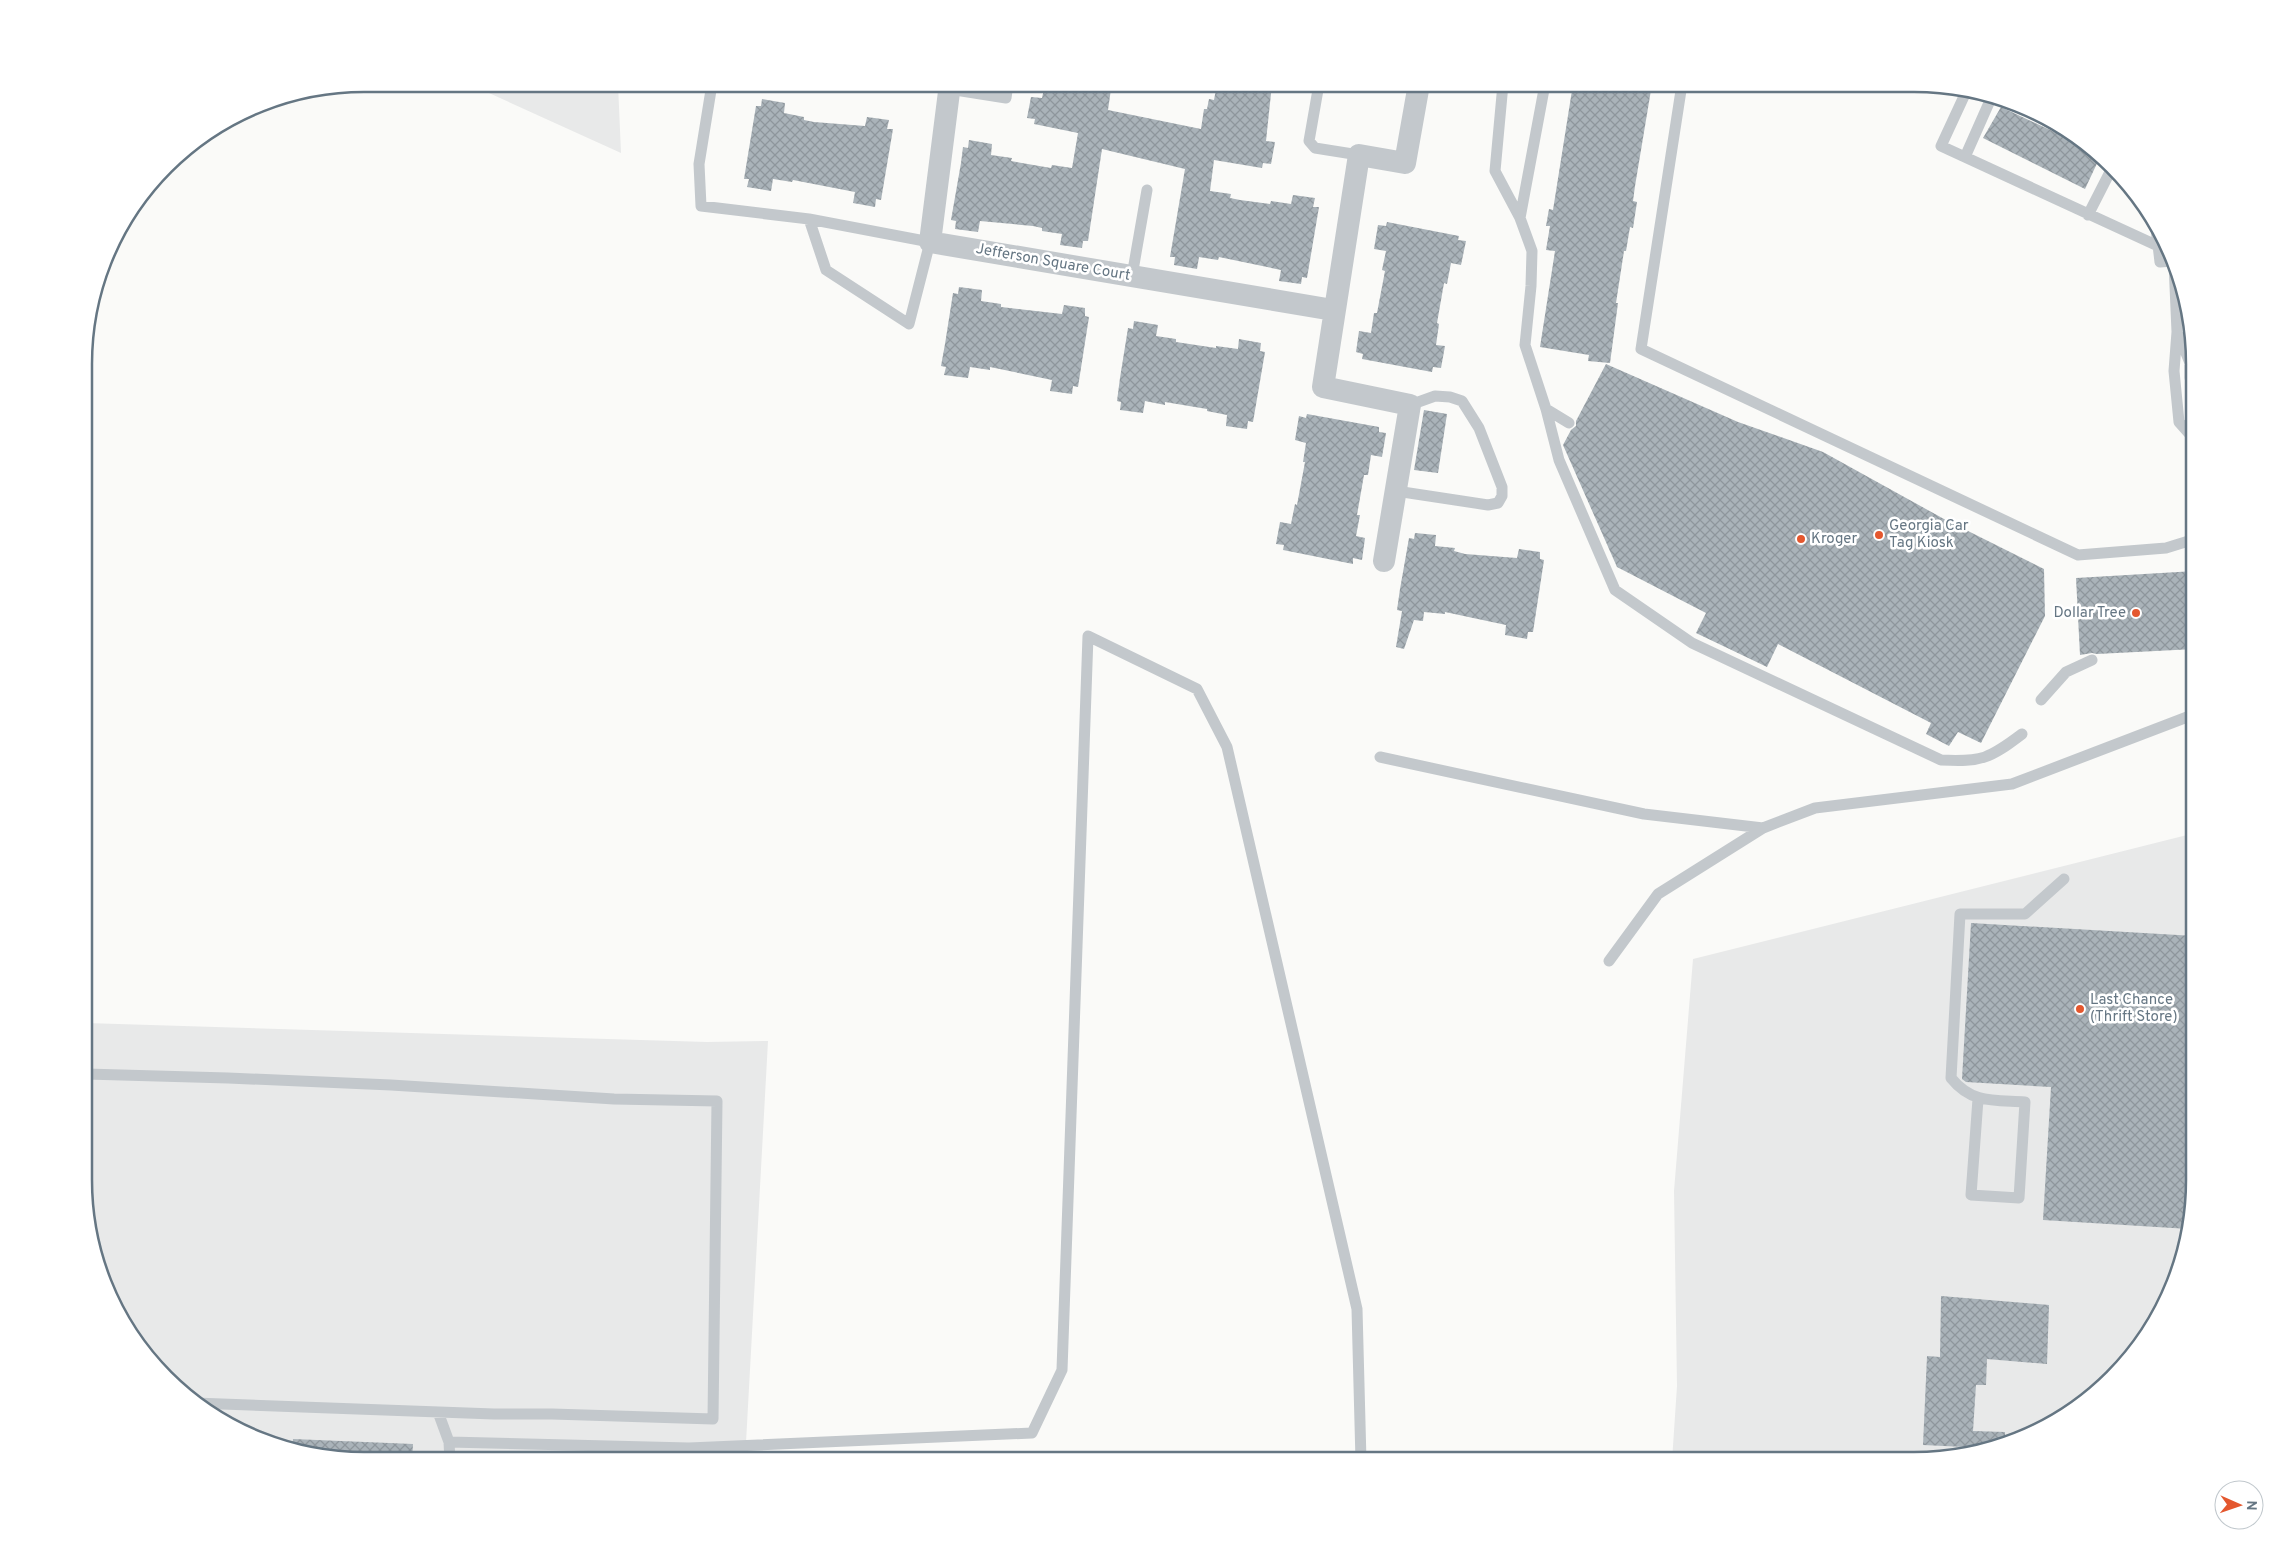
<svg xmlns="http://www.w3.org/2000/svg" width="2279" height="1545" viewBox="0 0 2279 1545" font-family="Overpass,sans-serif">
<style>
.built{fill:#e8e9e9}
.building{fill:url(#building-cross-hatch)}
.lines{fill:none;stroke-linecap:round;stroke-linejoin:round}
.lane{stroke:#c3c8cc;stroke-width:11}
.street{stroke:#c3c8cc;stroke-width:22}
.poi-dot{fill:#e4572e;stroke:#fff;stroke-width:2}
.labels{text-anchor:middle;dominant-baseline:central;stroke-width:5;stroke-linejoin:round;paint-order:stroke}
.street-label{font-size:15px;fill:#657683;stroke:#fff}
.poi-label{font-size:15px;fill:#657683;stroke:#fff;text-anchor:start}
.rim{fill:none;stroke:#657683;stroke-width:2.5}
</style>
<defs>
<pattern id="building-cross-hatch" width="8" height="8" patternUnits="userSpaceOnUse" patternTransform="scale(1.25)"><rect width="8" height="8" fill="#aab3b9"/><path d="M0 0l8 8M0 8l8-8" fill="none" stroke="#8e969c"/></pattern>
</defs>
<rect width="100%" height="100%" fill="#fafaf8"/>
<path class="built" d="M 469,84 L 618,84 L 621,153 Z
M 2195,833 L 2195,1199 L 2180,1270 L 2148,1337 L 2100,1391 L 2055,1424 L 1987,1452 L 1933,1461 L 1672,1461 L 1677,1386 L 1674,1191 L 1693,959 Z
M 86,1023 L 707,1042 L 768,1041 L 745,1461 L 364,1461 L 275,1446 L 208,1414 L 166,1379 L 122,1321 L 86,1217 Z"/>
<path class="building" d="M 1045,84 L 1109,84 L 1108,89 L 1111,89 L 1108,110 L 1201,129 L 1204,109 L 1207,109 L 1209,99 L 1214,100 L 1217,84 L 1272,84 L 1266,141 L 1275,142 L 1271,164 L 1263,163 L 1262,168 L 1214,160 L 1210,191 L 1231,194 L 1230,198 L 1240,200 L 1270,204 L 1271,201 L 1291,204 L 1293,195 L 1315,198 L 1313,207 L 1319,207 L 1307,278 L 1302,277 L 1301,284 L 1279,281 L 1281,270 L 1219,257 L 1218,260 L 1199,257 L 1197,269 L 1174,265 L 1175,257 L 1170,257 L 1185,169 L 1102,149 L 1088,241 L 1083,241 L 1082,248 L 1060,245 L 1062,234 L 1042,231 L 1042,228 L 1033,226 L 980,221 L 978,232 L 955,229 L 956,221 L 951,220 L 961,163 L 963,147 L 968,148 L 969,140 L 992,144 L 991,155 L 1012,158 L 1011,161 L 1051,168 L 1052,165 L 1072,168 L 1078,133 L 1034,124 L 1035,119 L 1027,118 L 1031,97 L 1042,98 Z
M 1573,84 L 1652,84 L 1635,186 L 1633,201 L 1637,202 L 1633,228 L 1630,227 L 1626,251 L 1624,251 L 1616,303 L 1618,303 L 1610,363 L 1588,361 L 1589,355 L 1540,347 L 1555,251 L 1546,250 L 1550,226 L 1546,226 L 1549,209 L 1553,210 Z
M 762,99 L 785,103 L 784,113 L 804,117 L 804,120 L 814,122 L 865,126 L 867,117 L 889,120 L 887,129 L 893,129 L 881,200 L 876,199 L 875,207 L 853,203 L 855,192 L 793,180 L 792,182 L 773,179 L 771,191 L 747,187 L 749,179 L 744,179 L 756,106 L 761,106 Z
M 2001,107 L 2091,149 L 2100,157 L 2085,189 L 1983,138 Z
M 1387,222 L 1459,236 L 1458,240 L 1466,241 L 1461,265 L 1451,263 L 1447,284 L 1444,283 L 1437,323 L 1439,324 L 1436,345 L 1445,346 L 1441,368 L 1433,367 L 1432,372 L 1362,359 L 1363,354 L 1356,352 L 1359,331 L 1371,333 L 1374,313 L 1377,313 L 1385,271 L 1382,270 L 1386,251 L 1374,249 L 1378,225 L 1386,226 Z
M 959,287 L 982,290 L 981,301 L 1001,304 L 1001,307 L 1062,314 L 1064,305 L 1085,308 L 1085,316 L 1089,317 L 1078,387 L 1073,386 L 1072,394 L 1050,391 L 1052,380 L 990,367 L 990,370 L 970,367 L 968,378 L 944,375 L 946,367 L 941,366 L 945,344 L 953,293 L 958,294 Z
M 1134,321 L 1158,325 L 1156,336 L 1176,339 L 1176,342 L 1216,348 L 1216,346 L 1238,349 L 1239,339 L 1261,343 L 1260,351 L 1265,352 L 1253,422 L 1248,421 L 1247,429 L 1226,426 L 1227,415 L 1207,411 L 1207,409 L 1165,402 L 1165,405 L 1145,401 L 1143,413 L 1120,410 L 1121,402 L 1117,401 L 1120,378 L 1128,328 L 1133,329 Z
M 1606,364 L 1738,422 L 1823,452 L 1944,519 L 2044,569 L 2045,616 L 1981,743 L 1958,732 L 1949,746 L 1926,734 L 1931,723 L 1778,644 L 1767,667 L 1696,633 L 1706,613 L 1617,567 L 1563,445 L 1571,430 L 1576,426 L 1576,421 Z
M 1424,410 L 1447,414 L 1438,473 L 1414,470 Z
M 1307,414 L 1379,427 L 1379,432 L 1386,433 L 1382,457 L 1371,455 L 1368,475 L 1364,475 L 1357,515 L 1360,515 L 1356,536 L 1365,538 L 1362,560 L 1353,558 L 1353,564 L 1283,550 L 1284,545 L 1276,544 L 1280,522 L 1291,524 L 1295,504 L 1297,505 L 1305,462 L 1303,462 L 1306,443 L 1295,440 L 1299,416 L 1306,418 Z
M 1415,533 L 1436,535 L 1435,546 L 1455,548 L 1454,551 L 1465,554 L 1517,558 L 1519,549 L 1540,552 L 1540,559 L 1544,560 L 1533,632 L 1528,632 L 1527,639 L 1505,635 L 1506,625 L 1445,612 L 1445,614 L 1424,612 L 1423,621 L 1414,620 L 1404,649 L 1396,647 L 1402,611 L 1397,610 L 1400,589 L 1409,538 L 1414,539 Z
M 2195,571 L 2195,649 L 2097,654 L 2092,653 L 2080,655 L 2076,578 Z
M 1971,923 L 2195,936 L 2195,1199 L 2189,1229 L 2043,1220 L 2051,1087 L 1966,1082 L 1962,1079 Z
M 1941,1296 L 2049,1305 L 2047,1364 L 1987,1359 L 1986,1385 L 1976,1385 L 1973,1431 L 2005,1432 L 2005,1444 L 1987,1452 L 1965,1455 L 1965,1447 L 1923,1445 L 1927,1356 L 1940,1357 Z
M 293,1439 L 413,1444 L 412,1461 L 364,1461 L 292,1449 Z"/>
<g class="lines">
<path class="lane" d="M 712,84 L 699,164 L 701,206 L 809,219 L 930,242 L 909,324 L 826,270 L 809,219
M 1319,84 L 1309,141 L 1315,148 L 1359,155
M 1503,84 L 1495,171 L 1520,218 L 1532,251 L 1531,286 L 1525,345 L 1546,409 L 1569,423
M 1682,84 L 1641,349 L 2078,555 L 2166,548 L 2195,539
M 949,89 L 1006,98 L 1008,84
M 1966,92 L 1941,146 L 2158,246
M 1965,157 L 1992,96
M 2088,215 L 2112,168
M 1520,218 L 1545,84
M 2155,220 L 2160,262 L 2173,261
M 2174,263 L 2177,332 L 2174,371 L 2179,422 L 2195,440
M 1132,276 L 1147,190
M 2179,336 L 2190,363 L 2190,378
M 2192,401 L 2194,439
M 1546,409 L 1559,460 L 1615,590 L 1692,643 L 1941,760 C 1982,762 1989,759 2022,734
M 1396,491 L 1488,505 L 1498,503 L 1502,496 L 1502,487 L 1479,428 L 1462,401 L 1450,397 L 1435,396 L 1410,405
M 2041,700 L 2066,672 L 2092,660
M 1380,757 L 1644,814 L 1763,828
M 1609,961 L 1658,894 L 1763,828 L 1815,808 L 2012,784 L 2195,714
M 86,1074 L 228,1078 L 391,1085 L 614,1099 L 717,1101 L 713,1419 L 552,1414 L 494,1414 L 195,1403
M 1978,1099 L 1971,1195 L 2019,1198 L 2025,1102 C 1994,1100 1972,1104 1951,1078 L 1960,914 L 2025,914 L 2064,879
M 438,1412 L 449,1442 L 450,1461
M 449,1442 L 689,1448 L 1032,1433 L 1062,1370 L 1088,636 L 1197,689 L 1227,747 L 1357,1309 L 1361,1461"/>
<path class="street" d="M 950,84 L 930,242 L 1333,310
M 1384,561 L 1410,405 L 1323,387 L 1359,155 L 1405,163 L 1419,84"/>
</g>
<g class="poi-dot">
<circle cx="1879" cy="535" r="5"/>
<circle cx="1801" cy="539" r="5"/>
<circle cx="2136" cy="613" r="5"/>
<circle cx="2080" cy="1009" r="5"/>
</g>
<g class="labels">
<g class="street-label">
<text transform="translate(1053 263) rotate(10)">Jefferson Square Court</text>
</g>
<g class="poi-label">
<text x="1889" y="526">Georgia Car<tspan x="1889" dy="17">Tag Kiosk</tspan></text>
<text x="1811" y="539">Kroger</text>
<text x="2126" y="613" text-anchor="end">Dollar Tree</text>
<text x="2090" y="1000">Last Chance<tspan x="2090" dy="17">(Thrift Store)</tspan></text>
</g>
</g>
<path d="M0 0H2279V1545H0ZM364 92H1914A272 272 0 0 1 2186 364V1180A272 272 0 0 1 1914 1452H364A272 272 0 0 1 92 1180V364A272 272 0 0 1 364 92Z" fill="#fff" fill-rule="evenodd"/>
<path class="rim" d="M364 92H1914A272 272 0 0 1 2186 364V1180A272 272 0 0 1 1914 1452H364A272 272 0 0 1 92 1180V364A272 272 0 0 1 364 92Z"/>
<g transform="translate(2239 1505) rotate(92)"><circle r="24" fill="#ffffff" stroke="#c1c8cd"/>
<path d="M0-4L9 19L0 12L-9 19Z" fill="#e4572e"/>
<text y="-8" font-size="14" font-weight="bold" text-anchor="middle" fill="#657683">N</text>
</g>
</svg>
